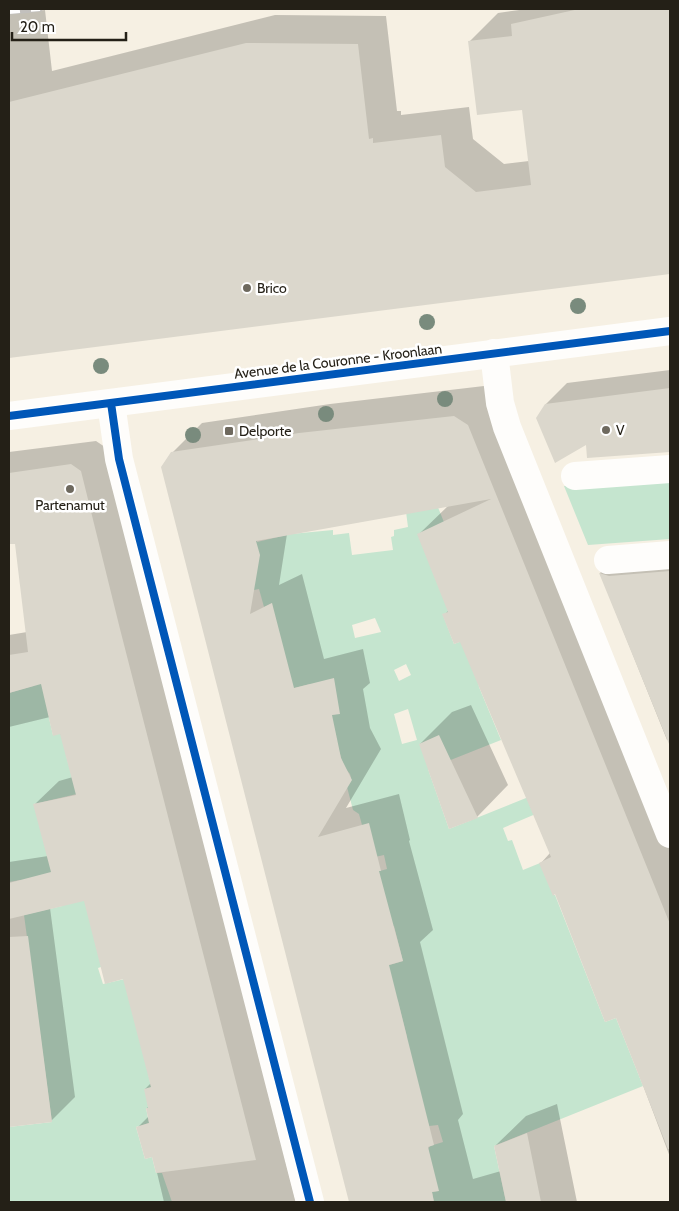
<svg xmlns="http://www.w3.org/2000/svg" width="679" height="1211" viewBox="0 0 679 1211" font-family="Cabin,sans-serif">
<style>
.green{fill:#c5e5cf;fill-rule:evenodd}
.shadow{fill:#0003}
.building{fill:#dbd7cc}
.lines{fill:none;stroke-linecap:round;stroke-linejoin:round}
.minor{stroke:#fefdfb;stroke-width:28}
.major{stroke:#fefdfb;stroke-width:28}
.rail-casing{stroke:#c2c0bd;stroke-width:5.5}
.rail{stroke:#fff;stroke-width:4;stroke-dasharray:11;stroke-linecap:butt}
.cycleway-casing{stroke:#fff;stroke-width:11}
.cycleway{stroke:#0057b8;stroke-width:8}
.tree{fill:#798b7d}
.poi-dot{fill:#6e695e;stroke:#fff;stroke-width:2}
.labels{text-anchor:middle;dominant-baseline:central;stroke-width:5;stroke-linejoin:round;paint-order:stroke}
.poi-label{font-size:14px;fill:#242017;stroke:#fff;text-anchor:start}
.street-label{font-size:14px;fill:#242017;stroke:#fff}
</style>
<rect width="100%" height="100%" fill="#f6f0e3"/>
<path class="green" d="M 670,477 L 670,539 L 588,545 L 564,486 Z
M 435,500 L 461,564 L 448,612 L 443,615 L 454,644 L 472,637 L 479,687 L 501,740 L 428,769 L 449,829 L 531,796 L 538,813 L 503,828 L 508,841 L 512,840 L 523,870 L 567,852 L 553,895 L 555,895 L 605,1022 L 616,1018 L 643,1086 L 494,1146 L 506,1202 L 434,1202 L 432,1192 L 438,1191 L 428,1149 L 430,1146 L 443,1142 L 438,1125 L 429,1126 L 402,1039 L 407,1037 L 398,1001 L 379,968 L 403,961 L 394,926 L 373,932 L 362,876 L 387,869 L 384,855 L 357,861 L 362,825 L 359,814 L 353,810 L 347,787 L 351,778 L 350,774 L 344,767 L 328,716 L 336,714 L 310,684 L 279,692 L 272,603 L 264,607 L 259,589 L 254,590 L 254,524 L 257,542 L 291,534 L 333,530 L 333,535 L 349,533 L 352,555 L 393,550 L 391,537 L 394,536 L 394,530 L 408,527 L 405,504 ZM 375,618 L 381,632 L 355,638 L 352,625 ZM 406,664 L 411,675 L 399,681 L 394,670 ZM 408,709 L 417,740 L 402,744 L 394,714 Z
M 57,612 L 49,718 L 53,735 L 63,733 C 66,760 69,770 81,793 L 34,804 L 80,885 L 84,901 L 93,899 L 101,967 L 98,968 L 103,984 L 129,978 L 151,1087 L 148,1108 L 146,1108 L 149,1123 L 136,1127 L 145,1159 L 152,1157 L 156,1173 L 162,1173 L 172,1202 L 9,1202 L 9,1127 L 52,1122 L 24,915 L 62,906 L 20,880 L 9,882 L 9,693 L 33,686 Z"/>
<path class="shadow" d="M 527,9 L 670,9 L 670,273 L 9,357 L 9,14 L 45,10 L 52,71 L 275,15 L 386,16 L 397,111 L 401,111 L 401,115 L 469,107 L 473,139 L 504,164 L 529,161 L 523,108 L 470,41 L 498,13 Z
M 670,370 L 670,450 L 588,457 L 587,443 L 546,404 L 567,383 Z
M 484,386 L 498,395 L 670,821 L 670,1157 L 617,1016 L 541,863 L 550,853 L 460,640 L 444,615 L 449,610 L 418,535 L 448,506 L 287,534 L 279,585 L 302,574 L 324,659 L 363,649 L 370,683 L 363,689 L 370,728 L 381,749 L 346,808 L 399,794 L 410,840 L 409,841 L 433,930 L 420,942 L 463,1114 L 458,1120 L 473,1179 L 501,1171 L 495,1146 L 526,1116 L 557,1104 L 577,1202 L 351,1202 L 163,467 L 172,453 L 202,423 L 330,404 Z
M 96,441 L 105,447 L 296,1202 L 164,1202 L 153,1156 L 138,1127 L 149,1116 L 147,1108 L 149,1106 L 145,1089 L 151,1083 L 124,978 L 85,900 L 50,908 L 75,1097 L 51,1121 L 9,1126 L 9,862 L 48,856 L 35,804 L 59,781 L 73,777 L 60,732 L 50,717 L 9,727 L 9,635 L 27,632 L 16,542 L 9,543 L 9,452 Z
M 670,552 L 670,739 L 667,740 L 600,573 L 621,553 Z
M 471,705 L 508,785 L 477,817 L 420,744 L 452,712 Z"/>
<path class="building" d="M 579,9 L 670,9 L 670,274 L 9,358 L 9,102 L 246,43 L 358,44 L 369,139 L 373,138 L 373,143 L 441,135 L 445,167 L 476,192 L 531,185 L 522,110 L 477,115 L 468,41 L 512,36 L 511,24 Z
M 670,388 L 670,452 L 587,458 L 586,445 L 555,463 L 536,418 L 545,404 Z
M 454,416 L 468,425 L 670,924 L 670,1149 L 668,1149 L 616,1018 L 605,1022 L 555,894 L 553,896 L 539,863 L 551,857 L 460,642 L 454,644 L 442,614 L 448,612 L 417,534 L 491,499 L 256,541 L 260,555 L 250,614 L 272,603 L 294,688 L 334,678 L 340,714 L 332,715 L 341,758 L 352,780 L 318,837 L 369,823 L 381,871 L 379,871 L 403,961 L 389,965 L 434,1145 L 428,1147 L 439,1191 L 432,1192 L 434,1202 L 349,1202 L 161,467 L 171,452 L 299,433 Z
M 71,464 L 81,471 L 120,629 L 256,1160 L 156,1173 L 152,1157 L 145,1159 L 136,1127 L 149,1123 L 146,1108 L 148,1108 L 144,1089 L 151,1087 L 123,979 L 105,984 L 84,901 L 9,919 L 9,883 L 51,872 L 33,804 L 76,795 L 60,734 L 53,736 L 41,684 L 9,693 L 9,655 L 28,652 L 15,544 L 9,544 L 9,473 Z
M 670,571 L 670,744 L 669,744 L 599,573 L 609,576 Z
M 439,735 L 478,818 L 449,829 L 419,744 Z
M 28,936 L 52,1122 L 9,1127 L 9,937 Z
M 527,1133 L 541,1202 L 506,1202 L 494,1146 Z"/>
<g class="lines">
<path class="minor" d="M 494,353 L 500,403 L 507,427 L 670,834
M 111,403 L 119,459 L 310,1202
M 575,476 L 670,469
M 608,560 L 670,555"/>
<path class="major" d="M 9,416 L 670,331"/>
<g class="rail-casing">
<path id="rail" d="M 9,12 L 40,9"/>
</g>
<use href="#rail" class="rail"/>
<g class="cycleway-casing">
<path id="cycleway" d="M 111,403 L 119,459 L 310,1202
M 9,416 L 670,331"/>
</g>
<use href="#cycleway" class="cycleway"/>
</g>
<g class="tree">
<circle cx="578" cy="306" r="8"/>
<circle cx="427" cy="322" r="8"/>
<circle cx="101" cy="366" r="8"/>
<circle cx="445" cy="399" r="8"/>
<circle cx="326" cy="414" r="8"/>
<circle cx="193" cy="435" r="8"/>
</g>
<g class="poi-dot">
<circle cx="247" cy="288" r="5"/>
<circle cx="606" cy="430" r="5"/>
<rect x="224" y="426" width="10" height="10" rx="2.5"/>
<circle cx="70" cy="489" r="5"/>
</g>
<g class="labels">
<g class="poi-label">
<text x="257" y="288">Brico</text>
<text x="616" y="430">V</text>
<text x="239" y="431">Delporte</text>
<text x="70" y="505" text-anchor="middle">Partenamut</text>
</g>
<g class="street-label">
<text transform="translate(338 361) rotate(-7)">Avenue de la Couronne - Kroonlaan</text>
</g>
</g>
<rect width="679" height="1211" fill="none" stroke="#242017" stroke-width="20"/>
<path d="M12 32v8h114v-8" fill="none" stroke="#242017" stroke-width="2.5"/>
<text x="20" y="32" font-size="15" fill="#242017" stroke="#ffffff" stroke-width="4" paint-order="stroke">20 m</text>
</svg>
